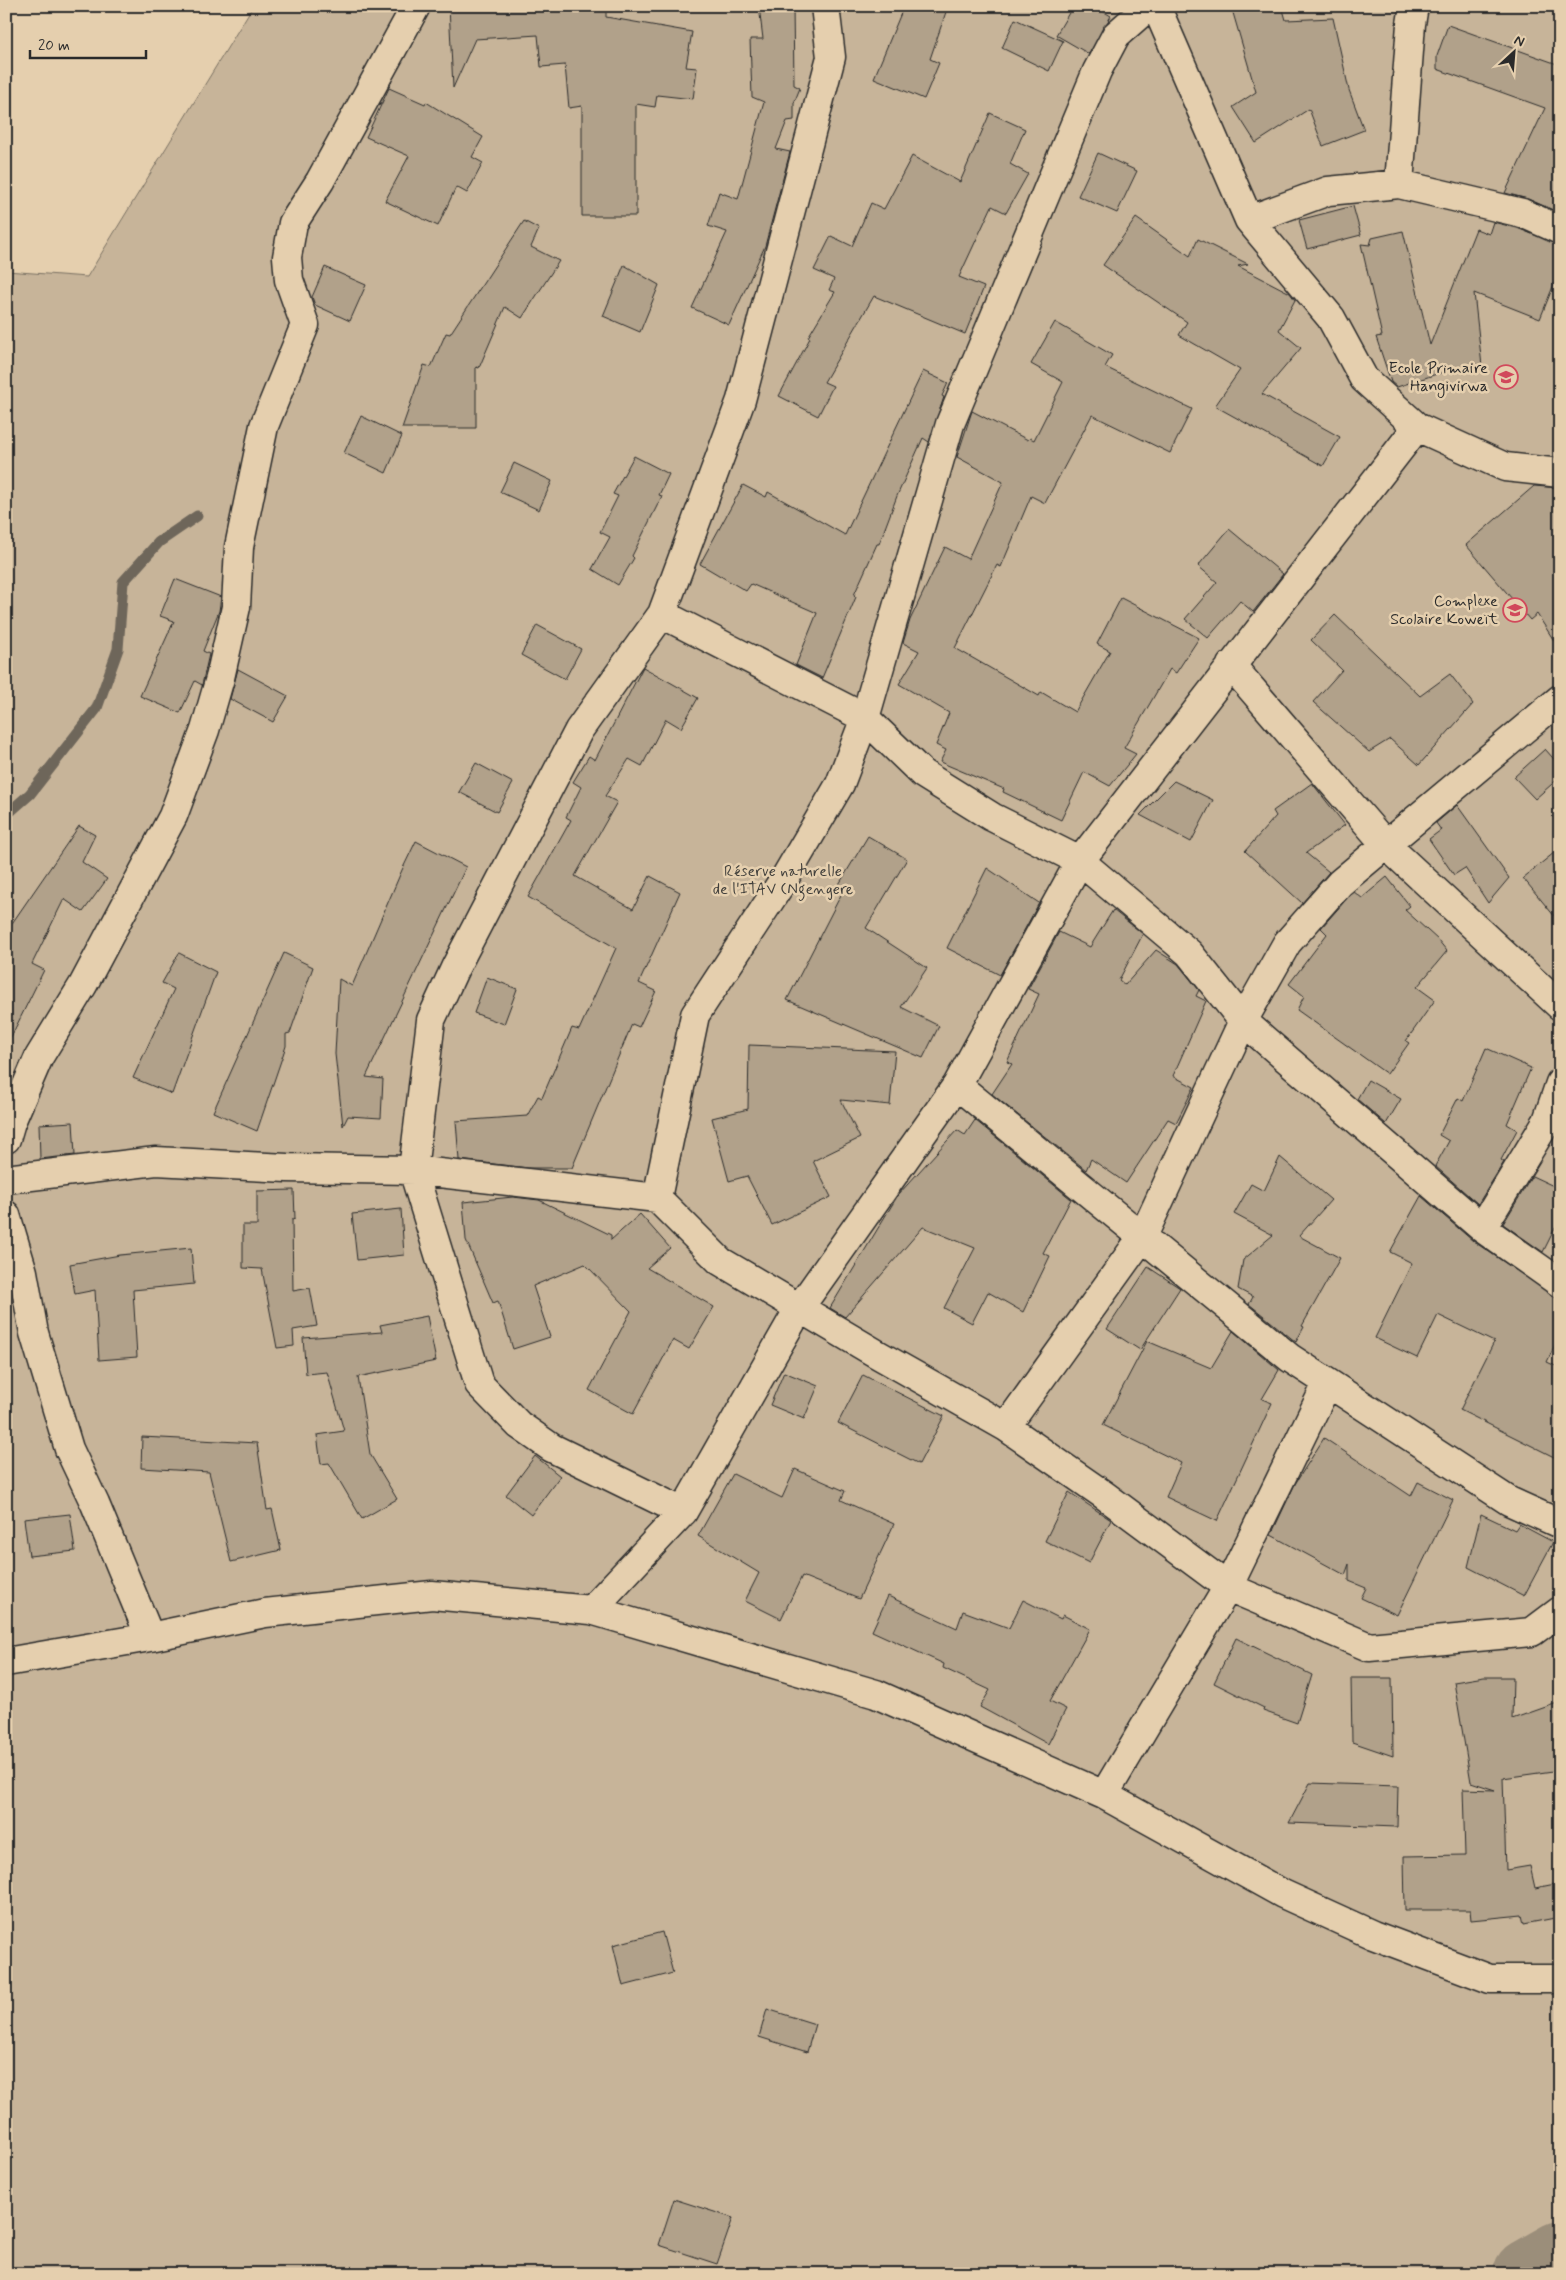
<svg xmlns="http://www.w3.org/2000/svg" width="1566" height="2280" viewBox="0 0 1566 2280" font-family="Mynerve,sans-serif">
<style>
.green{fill:#c7b499;stroke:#797062}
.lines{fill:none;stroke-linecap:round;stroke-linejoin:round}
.stream{stroke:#6e665a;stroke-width:11}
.river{stroke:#9b8e7a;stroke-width:70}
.building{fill:#b1a18a;stroke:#2b2b2b}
.minor-casing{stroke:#2b2b2b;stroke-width:31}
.minor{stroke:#e5cfae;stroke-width:28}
.labels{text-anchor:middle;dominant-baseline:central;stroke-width:5;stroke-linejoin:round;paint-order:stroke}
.poi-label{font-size:16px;fill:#2b2b2b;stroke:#e5cfae;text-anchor:end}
.park-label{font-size:16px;fill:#42403c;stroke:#e5cfae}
</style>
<rect width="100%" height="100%" fill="#e5cfae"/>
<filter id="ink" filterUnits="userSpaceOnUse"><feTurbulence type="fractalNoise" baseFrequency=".02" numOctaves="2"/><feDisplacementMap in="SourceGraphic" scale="10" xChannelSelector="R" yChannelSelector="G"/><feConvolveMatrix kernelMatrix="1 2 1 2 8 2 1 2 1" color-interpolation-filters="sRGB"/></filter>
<g filter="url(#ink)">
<path class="green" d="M 253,6 L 1560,6 L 1560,2274 L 6,2274 L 6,271 L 87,277 Z"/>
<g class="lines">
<path class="stream" d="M 6,815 L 30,794 L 97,708 L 118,649 L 123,582 L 159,542 L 197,516"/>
<path class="river" d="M 1528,2274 L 1560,2256"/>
</g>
<path class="building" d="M 449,6 L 606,6 L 606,17 L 692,32 L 686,67 L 697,68 L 693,99 L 657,95 L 655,107 L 636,104 L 636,216 L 582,216 L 582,106 L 569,108 L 565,65 L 541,67 L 538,35 L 475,39 L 453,88 Z
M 759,6 L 793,6 L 794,85 L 800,88 L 794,103 L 794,120 L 787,121 L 776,149 L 790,152 L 765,246 L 729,325 L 692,308 L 727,232 L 708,226 L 719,192 L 738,199 L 764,102 L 752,97 L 750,39 L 763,39 Z
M 904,6 L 948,6 L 930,59 L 939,63 L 924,99 L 874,78 Z
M 1073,6 L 1094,6 L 1111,16 L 1089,54 L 1056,35 Z
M 1231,6 L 1282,6 L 1286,20 L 1333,18 L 1349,90 L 1364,130 L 1323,146 L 1309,109 L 1256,143 L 1233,107 L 1256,92 Z
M 1015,19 L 1063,41 L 1049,71 L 1002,48 Z
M 1448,25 L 1560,65 L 1560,213 L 1528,199 L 1505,193 L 1545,108 L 1437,69 L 1437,56 Z
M 389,88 L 425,104 L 426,102 L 483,137 L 472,157 L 483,163 L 467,193 L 456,187 L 438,226 L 385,201 L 409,156 L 366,137 Z
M 990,113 L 1025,129 L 1010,164 L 1028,174 L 1006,213 L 992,206 L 959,277 L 984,287 L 965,334 L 874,296 L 824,382 L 833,386 L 818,416 L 779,396 L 810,338 L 808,337 L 835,292 L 829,290 L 834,279 L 814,270 L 831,236 L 852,246 L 871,203 L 884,209 L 912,156 L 960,182 Z
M 1098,153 L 1137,171 L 1117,213 L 1078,196 Z
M 1353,206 L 1361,235 L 1307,249 L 1299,220 Z
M 1136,218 L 1190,256 L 1198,239 L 1248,264 L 1238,266 L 1290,293 L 1295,300 L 1279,330 L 1301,348 L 1262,394 L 1340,437 L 1323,466 L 1215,406 L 1240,370 L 1179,335 L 1187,322 L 1103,265 Z
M 524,221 L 539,229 L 531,247 L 559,261 L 522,318 L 505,307 L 479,368 L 476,367 L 476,428 L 402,428 L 424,365 L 431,367 L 446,333 L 450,334 Z
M 1493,222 L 1517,228 L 1560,245 L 1560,269 L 1540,319 L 1474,293 L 1482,366 L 1452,369 L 1397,387 L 1391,382 L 1376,337 L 1382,336 L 1361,244 L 1370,245 L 1372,238 L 1403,231 L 1430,345 L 1476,229 L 1489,234 Z
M 624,265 L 659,285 L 640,332 L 603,316 Z
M 325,267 L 366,285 L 350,321 L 315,305 L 312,297 Z
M 1055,322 L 1112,355 L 1105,367 L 1192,409 L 1170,453 L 1092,415 L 1045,503 L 1031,496 L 1001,567 L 997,565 L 955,648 L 1039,696 L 1041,692 L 1075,712 L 1110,651 L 1097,644 L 1121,598 L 1199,638 L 1176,673 L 1170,669 L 1124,748 L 1136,754 L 1110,786 L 1084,772 L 1061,820 L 1003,792 L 1004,789 L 940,762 L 946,750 L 936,745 L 949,713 L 899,684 L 919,651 L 903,643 L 910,620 L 945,547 L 968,559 L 1003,482 L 957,457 L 972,411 L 1028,440 L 1030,438 L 1034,440 L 1063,382 L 1031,364 Z
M 923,371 L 948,383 L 942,396 L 944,397 L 929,442 L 923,438 L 897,496 L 879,544 L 877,544 L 854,595 L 856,597 L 822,678 L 796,665 L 817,613 L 751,584 L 746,591 L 700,564 L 743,485 L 766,497 L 768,492 L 845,535 Z
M 361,416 L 402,436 L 386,473 L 344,453 Z
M 634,456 L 669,474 L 659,495 L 662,496 L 632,556 L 634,558 L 618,585 L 592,569 L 610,537 L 600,532 L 618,496 L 613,494 Z
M 514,463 L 552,481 L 539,510 L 500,492 Z
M 1534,486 L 1560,488 L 1560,650 L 1537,614 L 1530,620 L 1466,545 Z
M 1229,529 L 1283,574 L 1253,612 L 1240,601 L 1208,638 L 1185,619 L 1217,582 L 1198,566 Z
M 175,579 L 221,597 L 219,611 L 203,651 L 209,654 L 202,685 L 195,681 L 180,713 L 140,696 L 174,621 L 160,616 Z
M 1335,615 L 1420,696 L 1450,674 L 1473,704 L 1419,765 L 1390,739 L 1369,752 L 1313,702 L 1342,670 L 1311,640 Z
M 537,625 L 581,649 L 565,679 L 521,655 Z
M 643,667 L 698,698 L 681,728 L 666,719 L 642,766 L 629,759 L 605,796 L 617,802 L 575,876 L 633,909 L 650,876 L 680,892 L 639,983 L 656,991 L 639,1027 L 632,1024 L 572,1168 L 529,1168 L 459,1160 L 456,1121 L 527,1116 L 538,1096 L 542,1098 L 572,1028 L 579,1030 L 616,948 L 528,897 L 571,820 L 566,817 L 581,787 L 573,782 L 589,756 L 595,760 Z
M 238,669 L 288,696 L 273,722 L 230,699 Z
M 1545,749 L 1560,766 L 1560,777 L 1535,799 L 1514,777 Z
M 476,763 L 513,783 L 497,812 L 459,792 Z
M 1174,781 L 1213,800 L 1191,842 L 1140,815 Z
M 1312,783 L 1345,825 L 1306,853 L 1329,872 L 1302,903 L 1245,851 L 1276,816 L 1273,811 Z
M 1457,805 L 1509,878 L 1488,903 L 1465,868 L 1454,875 L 1429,839 L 1441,830 L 1436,823 Z
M 79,826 L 95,835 L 82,862 L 107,879 L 83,912 L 64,899 L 32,964 L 44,970 L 6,1047 L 6,932 Z
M 868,836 L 907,859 L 866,928 L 927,968 L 901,1007 L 939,1026 L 923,1058 L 787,1000 L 844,889 L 838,886 Z
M 416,841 L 466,867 L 366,1077 L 383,1079 L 381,1118 L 348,1116 L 343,1126 L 335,1054 L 339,979 L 352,986 L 402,870 Z
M 1560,848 L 1560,923 L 1523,878 Z
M 987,868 L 1039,903 L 1000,975 L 947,948 Z
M 1387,877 L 1410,906 L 1405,910 L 1438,940 L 1447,951 L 1417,987 L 1435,1000 L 1406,1041 L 1409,1043 L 1387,1074 L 1297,1010 L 1304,996 L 1289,984 L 1327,934 L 1321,928 L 1351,894 L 1354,892 L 1362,898 Z
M 1113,910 L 1143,934 L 1119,980 L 1125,985 L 1156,950 L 1178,964 L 1199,990 L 1196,996 L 1206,1001 L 1173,1076 L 1194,1087 L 1176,1123 L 1168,1119 L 1126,1183 L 1091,1159 L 1086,1170 L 992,1094 L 1012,1064 L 1007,1062 L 1039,994 L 1028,989 L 1059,932 L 1090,947 Z
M 179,953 L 216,972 L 172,1094 L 133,1078 L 174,989 L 162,983 Z
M 284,953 L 313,967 L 290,1033 L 286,1034 L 286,1046 L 257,1131 L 213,1112 Z
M 487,977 L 517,989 L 504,1024 L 474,1013 Z
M 749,1045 L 895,1051 L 890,1105 L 841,1100 L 860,1138 L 813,1161 L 831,1197 L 772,1225 L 747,1176 L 729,1181 L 712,1118 L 748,1109 Z
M 1486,1048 L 1531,1068 L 1507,1124 L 1517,1130 L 1501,1160 L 1504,1162 L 1478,1204 L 1435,1166 L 1449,1141 L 1439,1135 L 1458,1098 L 1463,1101 Z
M 1368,1080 L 1401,1099 L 1386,1124 L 1357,1099 Z
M 975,1120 L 1071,1199 L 1043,1253 L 1050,1256 L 1023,1312 L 988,1292 L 972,1323 L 944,1308 L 975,1248 L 923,1227 L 845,1317 L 830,1308 L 898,1195 L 957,1130 L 965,1135 Z
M 73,1122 L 75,1155 L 40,1159 L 39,1124 Z
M 1280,1157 L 1331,1200 L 1299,1236 L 1340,1258 L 1302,1326 L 1304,1327 L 1296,1342 L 1249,1304 L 1253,1297 L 1238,1289 L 1243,1260 L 1273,1235 L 1234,1214 L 1251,1184 L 1264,1191 Z
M 1532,1176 L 1560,1189 L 1560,1218 L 1543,1252 L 1503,1224 Z
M 294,1190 L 295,1219 L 292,1220 L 293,1291 L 310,1288 L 317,1326 L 293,1330 L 294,1346 L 277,1348 L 262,1269 L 243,1268 L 243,1225 L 257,1225 L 257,1191 Z
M 1421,1196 L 1473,1241 L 1560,1300 L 1560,1334 L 1547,1362 L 1560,1368 L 1560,1460 L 1460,1410 L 1494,1342 L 1438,1315 L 1417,1358 L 1375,1338 L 1412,1263 L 1390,1252 Z
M 513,1197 L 539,1200 L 611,1235 L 611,1240 L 640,1214 L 670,1248 L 647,1268 L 714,1307 L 689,1349 L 673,1340 L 633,1414 L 589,1390 L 631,1311 L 585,1264 L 533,1286 L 550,1337 L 513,1349 L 498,1301 L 493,1303 L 466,1240 L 463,1202 Z
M 401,1209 L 404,1255 L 357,1260 L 352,1214 Z
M 191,1248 L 194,1284 L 133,1290 L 137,1357 L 99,1360 L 95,1290 L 75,1294 L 70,1264 L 120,1255 Z
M 1148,1267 L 1180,1288 L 1140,1350 L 1107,1329 Z
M 427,1316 L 436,1361 L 358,1377 L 370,1454 L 397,1499 L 362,1519 L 329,1463 L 321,1464 L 317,1435 L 344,1431 L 327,1372 L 306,1374 L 303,1338 L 382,1332 L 380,1325 Z
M 1233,1331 L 1279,1370 L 1262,1399 L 1272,1403 L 1217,1521 L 1166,1497 L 1181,1463 L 1103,1425 L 1147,1341 L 1211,1368 Z
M 784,1372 L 818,1386 L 804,1419 L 770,1405 Z
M 863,1375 L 944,1416 L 919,1464 L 838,1423 Z
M 142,1437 L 257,1443 L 267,1510 L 272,1509 L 281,1550 L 231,1562 L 209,1472 L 141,1468 Z
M 1324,1438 L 1411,1496 L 1418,1482 L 1453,1500 L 1397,1615 L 1361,1598 L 1366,1588 L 1349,1581 L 1349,1564 L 1345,1575 L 1271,1535 L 1295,1484 Z
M 535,1456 L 560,1476 L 531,1515 L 506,1495 Z
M 795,1469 L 845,1491 L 841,1500 L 894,1524 L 859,1599 L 802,1576 L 781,1619 L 745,1601 L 759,1573 L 698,1536 L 733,1474 L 782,1498 Z
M 1069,1492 L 1111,1520 L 1089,1563 L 1045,1541 Z
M 70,1514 L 75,1551 L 29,1556 L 24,1519 Z
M 1481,1514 L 1515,1530 L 1519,1524 L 1553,1542 L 1524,1596 L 1468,1567 Z
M 888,1596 L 957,1628 L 963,1611 L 1009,1628 L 1023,1600 L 1061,1619 L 1063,1615 L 1090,1629 L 1050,1701 L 1066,1709 L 1048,1744 L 980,1707 L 990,1690 L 943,1668 L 944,1664 L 872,1631 Z
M 1236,1638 L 1312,1675 L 1297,1723 L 1263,1711 L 1264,1708 L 1214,1683 Z
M 1484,1677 L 1513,1677 L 1512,1719 L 1560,1702 L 1560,1770 L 1503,1778 L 1506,1870 L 1530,1866 L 1535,1888 L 1560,1883 L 1560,1917 L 1524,1924 L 1522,1915 L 1471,1920 L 1470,1910 L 1405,1910 L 1404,1856 L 1465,1855 L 1463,1789 L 1495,1790 L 1471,1782 L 1454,1682 Z
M 1351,1678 L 1392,1678 L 1393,1756 L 1352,1742 Z
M 1310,1783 L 1398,1786 L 1397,1827 L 1289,1823 Z
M 662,1932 L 673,1973 L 623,1986 L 613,1945 Z
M 767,2009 L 815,2024 L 807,2052 L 759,2037 Z
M 674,2199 L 733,2218 L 717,2264 L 659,2245 Z"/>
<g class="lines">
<g class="minor-casing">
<path id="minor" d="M 1149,6 L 1116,35 L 1097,71 L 950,424 L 865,718 L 840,784 L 786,876 L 695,1015 L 657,1198 L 720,1261 L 877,1354 L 1006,1427 L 1104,1495 L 1228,1587 L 1369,1647 L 1532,1632 L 1560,1611
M 1156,6 L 1249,220 L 1331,318 L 1364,379 L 1417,427 L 1505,467 L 1560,473
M 1399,184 L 1411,24 L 1414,6
M 1249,220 L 1328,191 L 1399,184 L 1522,213 L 1560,230
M 662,614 L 865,718 L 923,774 L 992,817 L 1080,861 L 1189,953 L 1243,1021 L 1482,1228 L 1560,1283
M 1231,665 L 1385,844 L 1560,1006
M 957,1085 L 1290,1358 L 1509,1501 L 1560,1524
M 6,1139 L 11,1122 L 39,1057 L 83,985 L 173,816 L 205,730 L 220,678 L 236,607 L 239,547 L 264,426 L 305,325 L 289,280 L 287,257 L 293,223 L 320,181 L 416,6
M 6,1179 L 156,1161 L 287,1168 L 413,1170 L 657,1198
M 6,1215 L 23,1272 L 34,1333 L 69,1449 L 95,1504 L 150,1637
M 1482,1228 L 1547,1121 L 1560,1083
M 1006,1427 L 1143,1236 L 1243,1021 L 1287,943 L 1340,883 L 1560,699
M 683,1512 L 552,1448 L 519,1425 L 479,1384 L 413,1170 L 431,1020 L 455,968 L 579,730 L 662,614 L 741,400 L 831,57 L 825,6
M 591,1610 L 683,1512 L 800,1307 L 957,1085 L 1080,861 L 1417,427
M 6,1662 L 150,1637 L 265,1613 L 432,1595 L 591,1610 L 876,1694 L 1104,1795 L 1283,1894 L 1373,1935 L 1490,1979 L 1560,1979
M 1104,1795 L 1228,1587 L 1327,1384"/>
</g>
<use href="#minor" class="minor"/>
</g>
</g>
<defs>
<g id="school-ring" transform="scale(1.25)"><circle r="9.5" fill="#e5cfae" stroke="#d1495b" stroke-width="1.5"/><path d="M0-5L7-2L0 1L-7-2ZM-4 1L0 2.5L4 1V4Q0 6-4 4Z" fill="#d1495b"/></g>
</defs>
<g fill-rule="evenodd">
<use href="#school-ring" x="1506" y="377"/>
<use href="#school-ring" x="1515" y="610"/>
</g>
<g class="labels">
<g class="poi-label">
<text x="1488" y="368">Ecole Primaire<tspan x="1488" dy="18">Hangivirwa</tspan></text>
<text x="1498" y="601">Complexe<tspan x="1498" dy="18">Scolaire Koweït</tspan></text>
</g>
<g class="park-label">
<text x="783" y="871">Réserve naturelle<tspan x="783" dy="18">de l'ITAV (Ngengere</tspan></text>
</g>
</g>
<rect width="1566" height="2280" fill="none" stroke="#e5cfae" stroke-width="25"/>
<rect x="12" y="12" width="1541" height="2255" fill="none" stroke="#2b2b2b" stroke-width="2" filter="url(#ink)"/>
<g transform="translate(1514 52) rotate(26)" stroke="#e5cfae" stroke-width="4" paint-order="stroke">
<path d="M0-4L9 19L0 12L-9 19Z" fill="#2b2b2b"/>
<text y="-8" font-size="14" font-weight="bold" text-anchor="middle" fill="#2b2b2b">N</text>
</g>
<path d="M30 50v8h116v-8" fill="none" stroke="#2b2b2b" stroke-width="2.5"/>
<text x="38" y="50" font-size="15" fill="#2b2b2b" stroke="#e5cfae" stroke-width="4" paint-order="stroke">20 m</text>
</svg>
